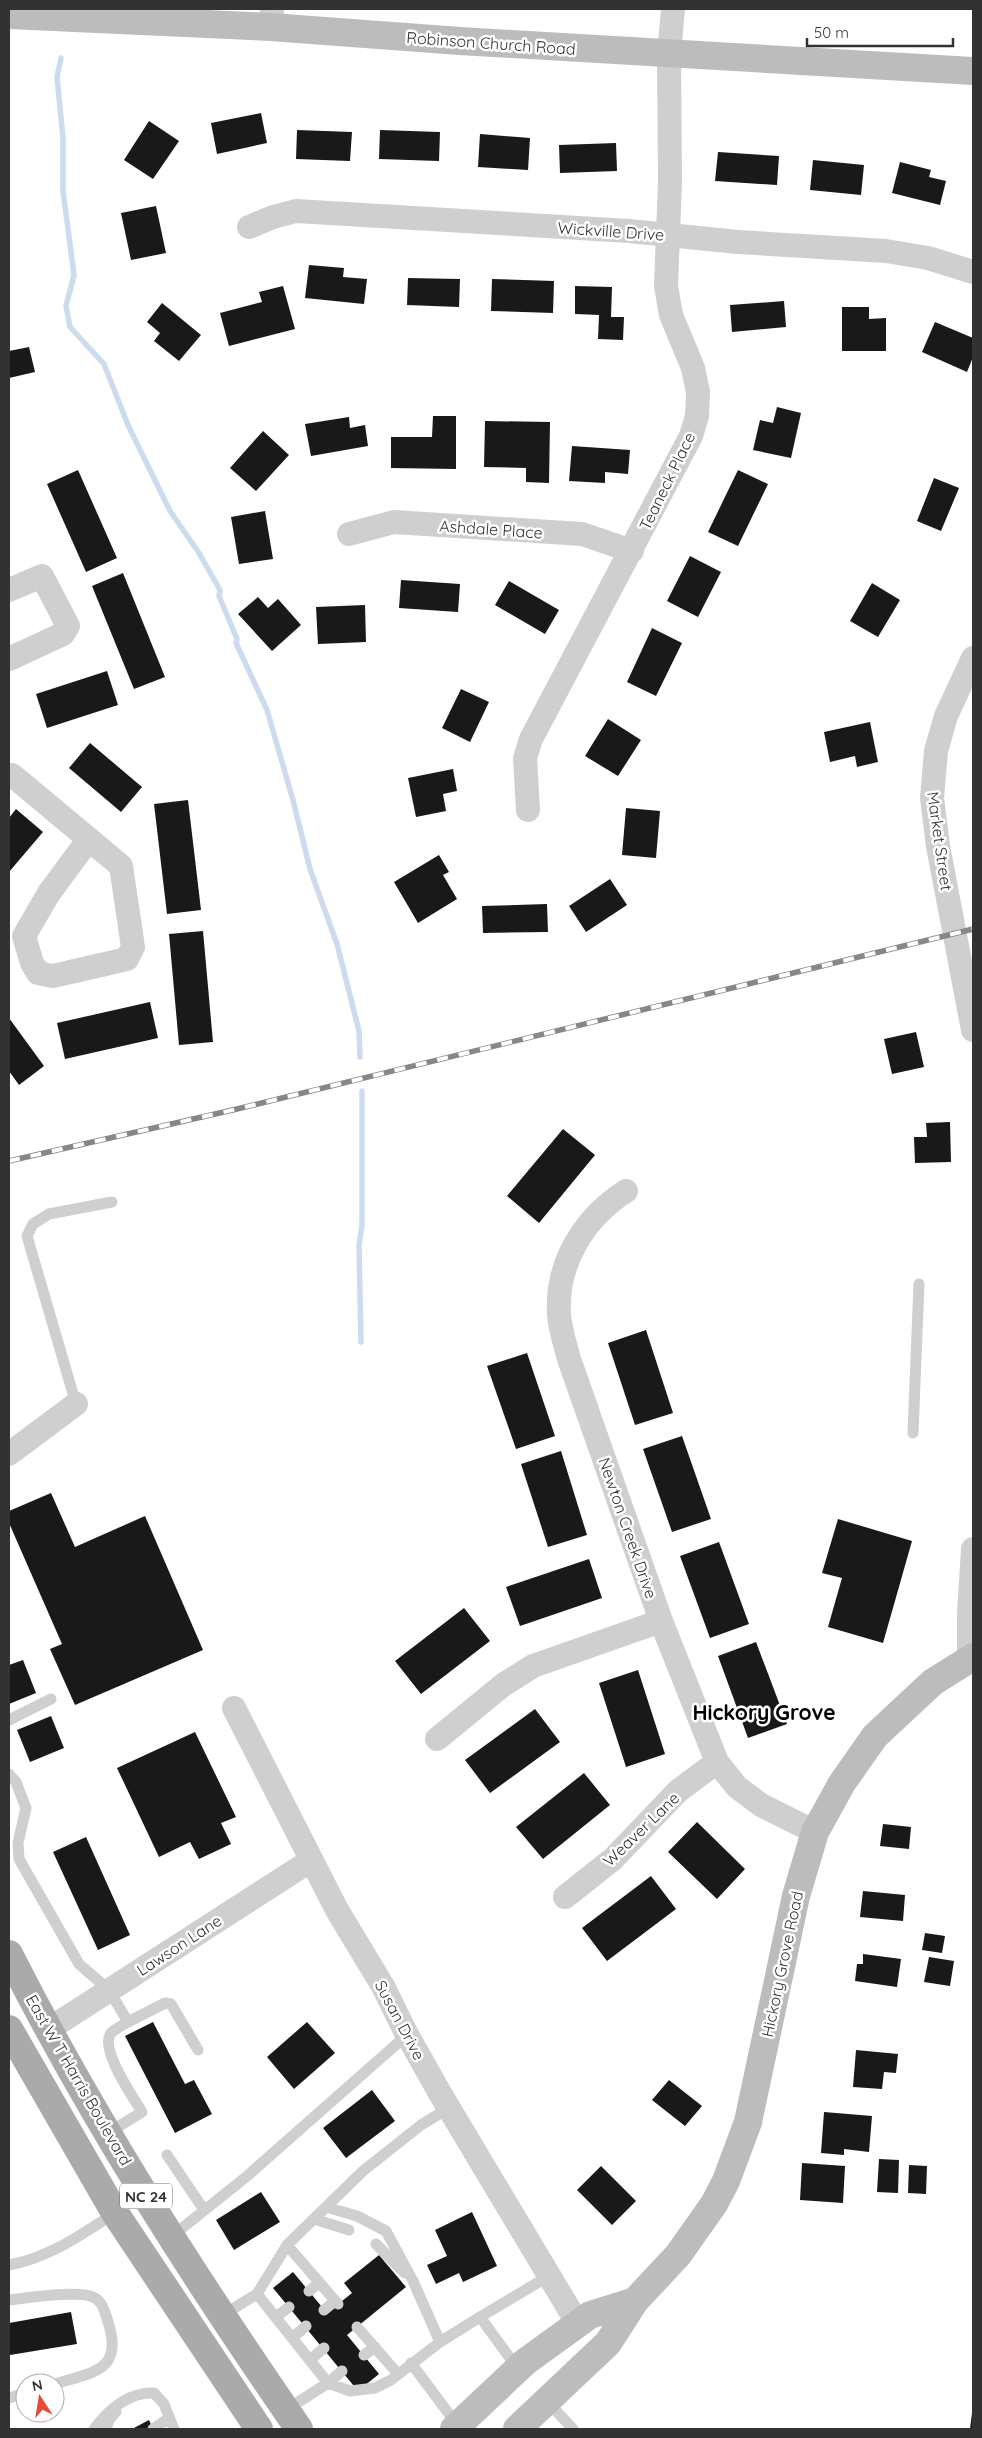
<svg xmlns="http://www.w3.org/2000/svg" width="982" height="2438" viewBox="0 0 982 2438" font-family="Quicksand,sans-serif">
<style>
.lines{fill:none;stroke-linecap:round;stroke-linejoin:round}
.stream{stroke:#cddbee;stroke-width:5.5}
.building{fill:#191919}
.lane{stroke:#cfcfcf;stroke-width:11}
.street{stroke:#cfcfcf;stroke-width:24}
.secondary{stroke:#bcbcbc;stroke-width:28}
.primary{stroke:#aaa;stroke-width:28}
.rail-casing{stroke:#878787;stroke-width:5.5}
.rail{stroke:#fff;stroke-width:4;stroke-dasharray:11;stroke-linecap:butt}
.labels{text-anchor:middle;dominant-baseline:central;stroke-width:5;stroke-linejoin:round;paint-order:stroke}
.shield{fill:#fff;stroke:#707070;stroke-width:1}
.shield-label{font-size:15px;font-weight:bold;fill:#323232}
.street-label{font-size:16px;fill:#323232;stroke:#fff}
.district-label{font-size:21px;font-weight:bold;fill:#000;stroke:#fff}
</style>
<rect width="100%" height="100%" fill="#fff"/>
<g class="lines">
<path class="stream" d="M 61,58 L 57,77 L 63,138 L 63,191 L 74,275 L 66,306 L 70,327 L 104,364 L 128,425 L 170,511 L 199,553 L 220,590 L 219,596 L 237,639 L 236,643 L 267,710 L 293,800 L 310,869 L 337,944 L 359,1031 L 360,1057
M 361,1342 L 359,1245 L 362,1225 L 362,1091"/>
</g>
<path class="building" d="M 261,113 L 267,143 L 217,154 L 211,123 Z
M 149,121 L 179,141 L 153,179 L 124,160 Z
M 297,130 L 352,132 L 350,161 L 296,159 Z
M 380,130 L 440,132 L 439,161 L 379,159 Z
M 480,134 L 530,138 L 528,170 L 478,167 Z
M 616,143 L 617,171 L 560,173 L 559,145 Z
M 718,152 L 779,156 L 777,185 L 715,181 Z
M 813,160 L 864,165 L 861,195 L 810,190 Z
M 900,162 L 931,170 L 929,177 L 946,181 L 940,205 L 892,193 Z
M 156,206 L 166,253 L 131,260 L 121,213 Z
M 309,265 L 344,268 L 343,277 L 367,279 L 364,304 L 305,298 Z
M 408,278 L 460,279 L 459,307 L 407,305 Z
M 492,279 L 554,281 L 553,313 L 491,311 Z
M 283,286 L 295,329 L 229,346 L 220,313 L 262,302 L 259,292 Z
M 575,286 L 612,287 L 611,317 L 624,317 L 623,340 L 598,339 L 599,315 L 575,314 Z
M 784,301 L 786,327 L 732,332 L 730,305 Z
M 162,303 L 201,335 L 179,361 L 154,341 L 160,333 L 147,322 Z
M 842,307 L 869,307 L 869,319 L 886,318 L 886,351 L 842,351 Z
M 935,322 L 973,338 L 973,357 L 967,372 L 922,352 Z
M 29,347 L 35,372 L 9,378 L 9,351 Z
M 777,407 L 801,413 L 791,458 L 753,450 L 760,420 L 773,423 Z
M 433,416 L 456,416 L 456,469 L 391,468 L 391,437 L 432,437 Z
M 349,417 L 350,428 L 365,425 L 368,446 L 311,456 L 305,424 Z
M 485,421 L 550,422 L 549,483 L 526,482 L 526,468 L 484,467 Z
M 263,431 L 289,455 L 256,491 L 230,468 Z
M 572,446 L 630,450 L 628,474 L 605,472 L 605,483 L 569,481 Z
M 78,470 L 117,558 L 86,572 L 47,484 Z
M 738,470 L 768,484 L 738,546 L 708,532 Z
M 934,478 L 959,488 L 941,531 L 917,521 Z
M 265,511 L 273,559 L 239,564 L 231,517 Z
M 690,556 L 721,572 L 698,617 L 667,601 Z
M 123,573 L 165,677 L 134,689 L 92,586 Z
M 401,580 L 460,584 L 458,612 L 399,608 Z
M 509,581 L 559,610 L 545,634 L 495,605 Z
M 872,583 L 900,600 L 878,637 L 850,621 Z
M 258,597 L 268,608 L 278,599 L 301,625 L 272,651 L 238,614 Z
M 365,605 L 366,642 L 318,644 L 316,607 Z
M 652,628 L 682,643 L 656,696 L 627,682 Z
M 107,671 L 118,705 L 47,728 L 36,694 Z
M 461,689 L 489,702 L 470,742 L 442,728 Z
M 608,719 L 641,740 L 618,776 L 585,756 Z
M 870,722 L 878,762 L 857,767 L 855,756 L 830,762 L 824,732 Z
M 90,743 L 142,787 L 121,812 L 69,768 Z
M 453,769 L 457,791 L 443,794 L 446,811 L 416,817 L 408,778 Z
M 188,800 L 201,910 L 167,914 L 154,804 Z
M 626,808 L 660,811 L 656,858 L 622,855 Z
M 16,809 L 43,832 L 9,872 L 9,818 Z
M 439,855 L 449,872 L 443,875 L 457,899 L 418,923 L 394,882 Z
M 610,879 L 627,905 L 586,932 L 569,906 Z
M 547,904 L 548,932 L 483,933 L 482,906 Z
M 203,931 L 213,1042 L 179,1045 L 169,934 Z
M 150,1002 L 158,1038 L 65,1059 L 57,1023 Z
M 9,1018 L 44,1066 L 19,1085 L 9,1071 Z
M 916,1032 L 924,1067 L 892,1074 L 884,1039 Z
M 950,1122 L 951,1162 L 915,1163 L 914,1137 L 927,1137 L 926,1123 Z
M 563,1129 L 595,1155 L 539,1223 L 507,1196 Z
M 646,1330 L 673,1413 L 635,1425 L 608,1343 Z
M 527,1353 L 555,1436 L 516,1449 L 487,1366 Z
M 682,1436 L 711,1519 L 672,1532 L 643,1449 Z
M 561,1451 L 587,1535 L 548,1547 L 521,1464 Z
M 51,1493 L 75,1547 L 145,1516 L 203,1650 L 75,1705 L 50,1649 L 62,1644 L 9,1523 L 9,1511 Z
M 838,1519 L 912,1541 L 883,1643 L 828,1627 L 842,1578 L 822,1573 Z
M 719,1542 L 749,1624 L 710,1638 L 680,1556 Z
M 589,1559 L 602,1598 L 520,1626 L 506,1587 Z
M 464,1608 L 490,1641 L 421,1694 L 395,1661 Z
M 756,1642 L 787,1724 L 748,1738 L 718,1656 Z
M 23,1660 L 36,1693 L 9,1704 L 9,1665 Z
M 638,1670 L 665,1754 L 626,1767 L 599,1683 Z
M 535,1709 L 560,1742 L 490,1793 L 465,1760 Z
M 51,1716 L 64,1748 L 30,1762 L 17,1730 Z
M 195,1732 L 236,1817 L 221,1823 L 231,1844 L 199,1859 L 190,1842 L 159,1857 L 117,1768 Z
M 584,1773 L 610,1805 L 543,1859 L 516,1827 Z
M 697,1822 L 745,1869 L 717,1899 L 668,1852 Z
M 883,1824 L 911,1827 L 909,1849 L 880,1846 Z
M 86,1837 L 130,1935 L 98,1950 L 53,1852 Z
M 651,1876 L 676,1909 L 607,1961 L 582,1928 Z
M 863,1891 L 905,1895 L 903,1921 L 860,1917 Z
M 925,1933 L 945,1936 L 942,1953 L 922,1950 Z
M 863,1954 L 901,1959 L 897,1987 L 855,1981 L 857,1964 L 863,1964 Z
M 929,1957 L 954,1961 L 950,1986 L 924,1982 Z
M 153,2022 L 185,2084 L 194,2080 L 212,2114 L 175,2133 L 125,2036 Z
M 307,2022 L 335,2053 L 294,2089 L 267,2057 Z
M 856,2050 L 898,2054 L 896,2073 L 884,2072 L 882,2089 L 853,2087 Z
M 669,2080 L 702,2106 L 685,2126 L 652,2100 Z
M 372,2090 L 395,2121 L 346,2158 L 323,2128 Z
M 824,2112 L 872,2116 L 869,2152 L 844,2149 L 844,2155 L 821,2153 Z
M 879,2159 L 899,2160 L 898,2193 L 877,2192 Z
M 802,2163 L 845,2166 L 843,2203 L 800,2200 Z
M 909,2165 L 927,2166 L 926,2194 L 908,2193 Z
M 601,2166 L 636,2201 L 612,2225 L 577,2190 Z
M 261,2192 L 280,2222 L 234,2250 L 216,2220 Z
M 472,2212 L 497,2266 L 463,2282 L 459,2273 L 436,2284 L 427,2265 L 447,2256 L 435,2230 Z
M 379,2255 L 406,2287 L 347,2335 L 379,2374 L 358,2391 L 273,2288 L 293,2272 L 327,2313 L 352,2293 L 344,2283 Z
M 71,2312 L 77,2344 L 10,2355 L 9,2323 Z
M 972,2413 L 973,2429 L 970,2429 Z
M 149,2420 L 153,2429 L 132,2429 Z"/>
<g class="lines">
<path class="lane" d="M 76,1404 L 27,1236 L 33,1224 L 49,1214 L 112,1202
M 913,1433 L 919,1284
M 9,1720 L 51,1699
M 9,1774 L 16,1782 L 26,1808 L 18,1843 L 19,1859 L 79,1964 L 109,1990 L 128,2022 C 123,2025 115,2029 111,2033 C 99,2049 133,2097 142,2112 L 108,2133
M 128,2022 L 165,2003 L 171,2004 L 198,2050
M 167,2155 L 204,2210
M 326,2207 L 357,2216 L 386,2231 L 413,2281 L 440,2342
M 314,2219 L 349,2230
M 171,2237 L 246,2177 L 407,2035
M 376,2244 L 405,2273
M 287,2245 L 338,2304
M 9,2265 C 49,2258 80,2235 115,2213
M 309,2291 L 319,2283
M 257,2294 L 287,2245 L 363,2171 L 421,2125 L 449,2108
M 9,2300 C 28,2298 77,2290 93,2297 C 103,2301 105,2313 108,2322 C 124,2371 93,2372 55,2384
M 324,2310 L 335,2301
M 223,2315 L 257,2294 L 328,2383 L 342,2371
M 276,2317 L 289,2307
M 357,2327 L 398,2374
M 292,2338 L 306,2326
M 364,2355 L 375,2347
M 310,2360 L 324,2348
M 411,2363 L 458,2426
M 518,2369 L 480,2317 L 549,2276
M 9,2398 L 25,2393
M 547,2401 L 573,2429
M 286,2410 L 328,2383 L 350,2391 L 375,2388 L 391,2380 L 440,2342 L 480,2317
M 94,2429 C 109,2409 128,2392 154,2393 L 164,2404 L 174,2429
M 106,2429 L 109,2420 L 116,2412
M 153,2429 L 169,2418"/>
<path class="street" d="M 271,27 L 272,9
M 249,227 L 273,217 L 296,211 L 629,231 L 738,242 L 886,251 L 928,258 L 973,272
M 349,534 L 394,522 L 582,534 L 632,551
M 9,590 L 42,576 L 68,626 L 63,634 L 9,659
M 973,658 L 946,716 L 936,751 L 932,798 L 938,846 L 973,1030
M 9,775 L 12,775 L 121,866 L 133,947 L 127,959 L 53,976 L 38,973 L 32,963 L 24,936 L 49,893 L 89,839
M 528,810 L 525,758 L 531,739 L 691,436 L 697,416 L 698,392 L 693,368 L 671,315 L 666,286 L 670,182 L 669,54 L 673,9
M 626,1191 C 584,1218 556,1263 559,1314 C 560,1329 565,1344 569,1359 L 661,1621 L 717,1762 L 737,1787 L 761,1805 L 815,1832
M 9,1454 L 76,1404
M 969,1659 L 969,1614 L 973,1549
M 234,1708 L 337,1910 L 384,1988 L 405,2031 L 441,2095 L 578,2324
M 437,1739 L 503,1685 L 533,1666 L 661,1621
M 565,1897 L 613,1859 L 678,1791 L 717,1762
M 49,2029 L 310,1861"/>
<path class="secondary" d="M 9,15 L 271,27 L 460,41 L 973,71
M 454,2429 L 525,2362 L 590,2315 L 635,2301
M 517,2429 L 608,2343 L 635,2301 L 678,2255 L 714,2204 L 726,2181 L 748,2122 L 796,1896 L 815,1832 L 842,1783 L 875,1736 L 933,1682 L 973,1657"/>
<path class="primary" d="M 9,1954 C 93,2120 194,2277 299,2429
M 9,2029 L 115,2213 L 259,2429"/>
<g class="rail-casing">
<path id="rail" d="M 9,1161 L 237,1109 L 973,929"/>
</g>
<use href="#rail" class="rail"/>
</g>
<g class="labels">
<rect class="shield" x="120" y="2183.5" width="52" height="25" rx="4"/>
<g class="shield-label">
<text x="146" y="2196">NC 24</text>
</g>
<g class="street-label">
<text transform="translate(491 43) rotate(4)">Robinson Church Road</text>
<text transform="translate(611 231) rotate(4)">Wickville Drive</text>
<text transform="translate(667 481) rotate(-64)">Teaneck Place</text>
<text transform="translate(491 529) rotate(4)">Ashdale Place</text>
<text transform="translate(940 841) rotate(82)">Market Street</text>
<text transform="translate(628 1528) rotate(71)">Newton Creek Drive</text>
<text transform="translate(641 1829) rotate(-44)">Weaver Lane</text>
<text transform="translate(179 1945) rotate(-33)">Lawson Lane</text>
<text transform="translate(782 1964) rotate(-78)">Hickory Grove Road</text>
<text transform="translate(400 2020) rotate(62)">Susan Drive</text>
<text transform="translate(79 2080) rotate(60)">East W T Harris Boulevard</text>
</g>
<g class="district-label">
<text x="764" y="1712">Hickory Grove</text>
</g>
</g>
<rect width="982" height="2438" fill="none" stroke="#323232" stroke-width="20"/>
<g transform="translate(40 2398) rotate(348)"><circle r="24" fill="#ffffff" stroke="#adadad"/>
<path d="M0-4L9 19L0 12L-9 19Z" fill="#e94a35"/>
<text y="-8" font-size="14" font-weight="bold" text-anchor="middle" fill="#323232">N</text>
</g>
<path d="M807 38v8h146v-8" fill="none" stroke="#323232" stroke-width="2.5"/>
<text x="814" y="38" font-size="15" fill="#323232" stroke="#ffffff" stroke-width="4" paint-order="stroke">50 m</text>
</svg>
